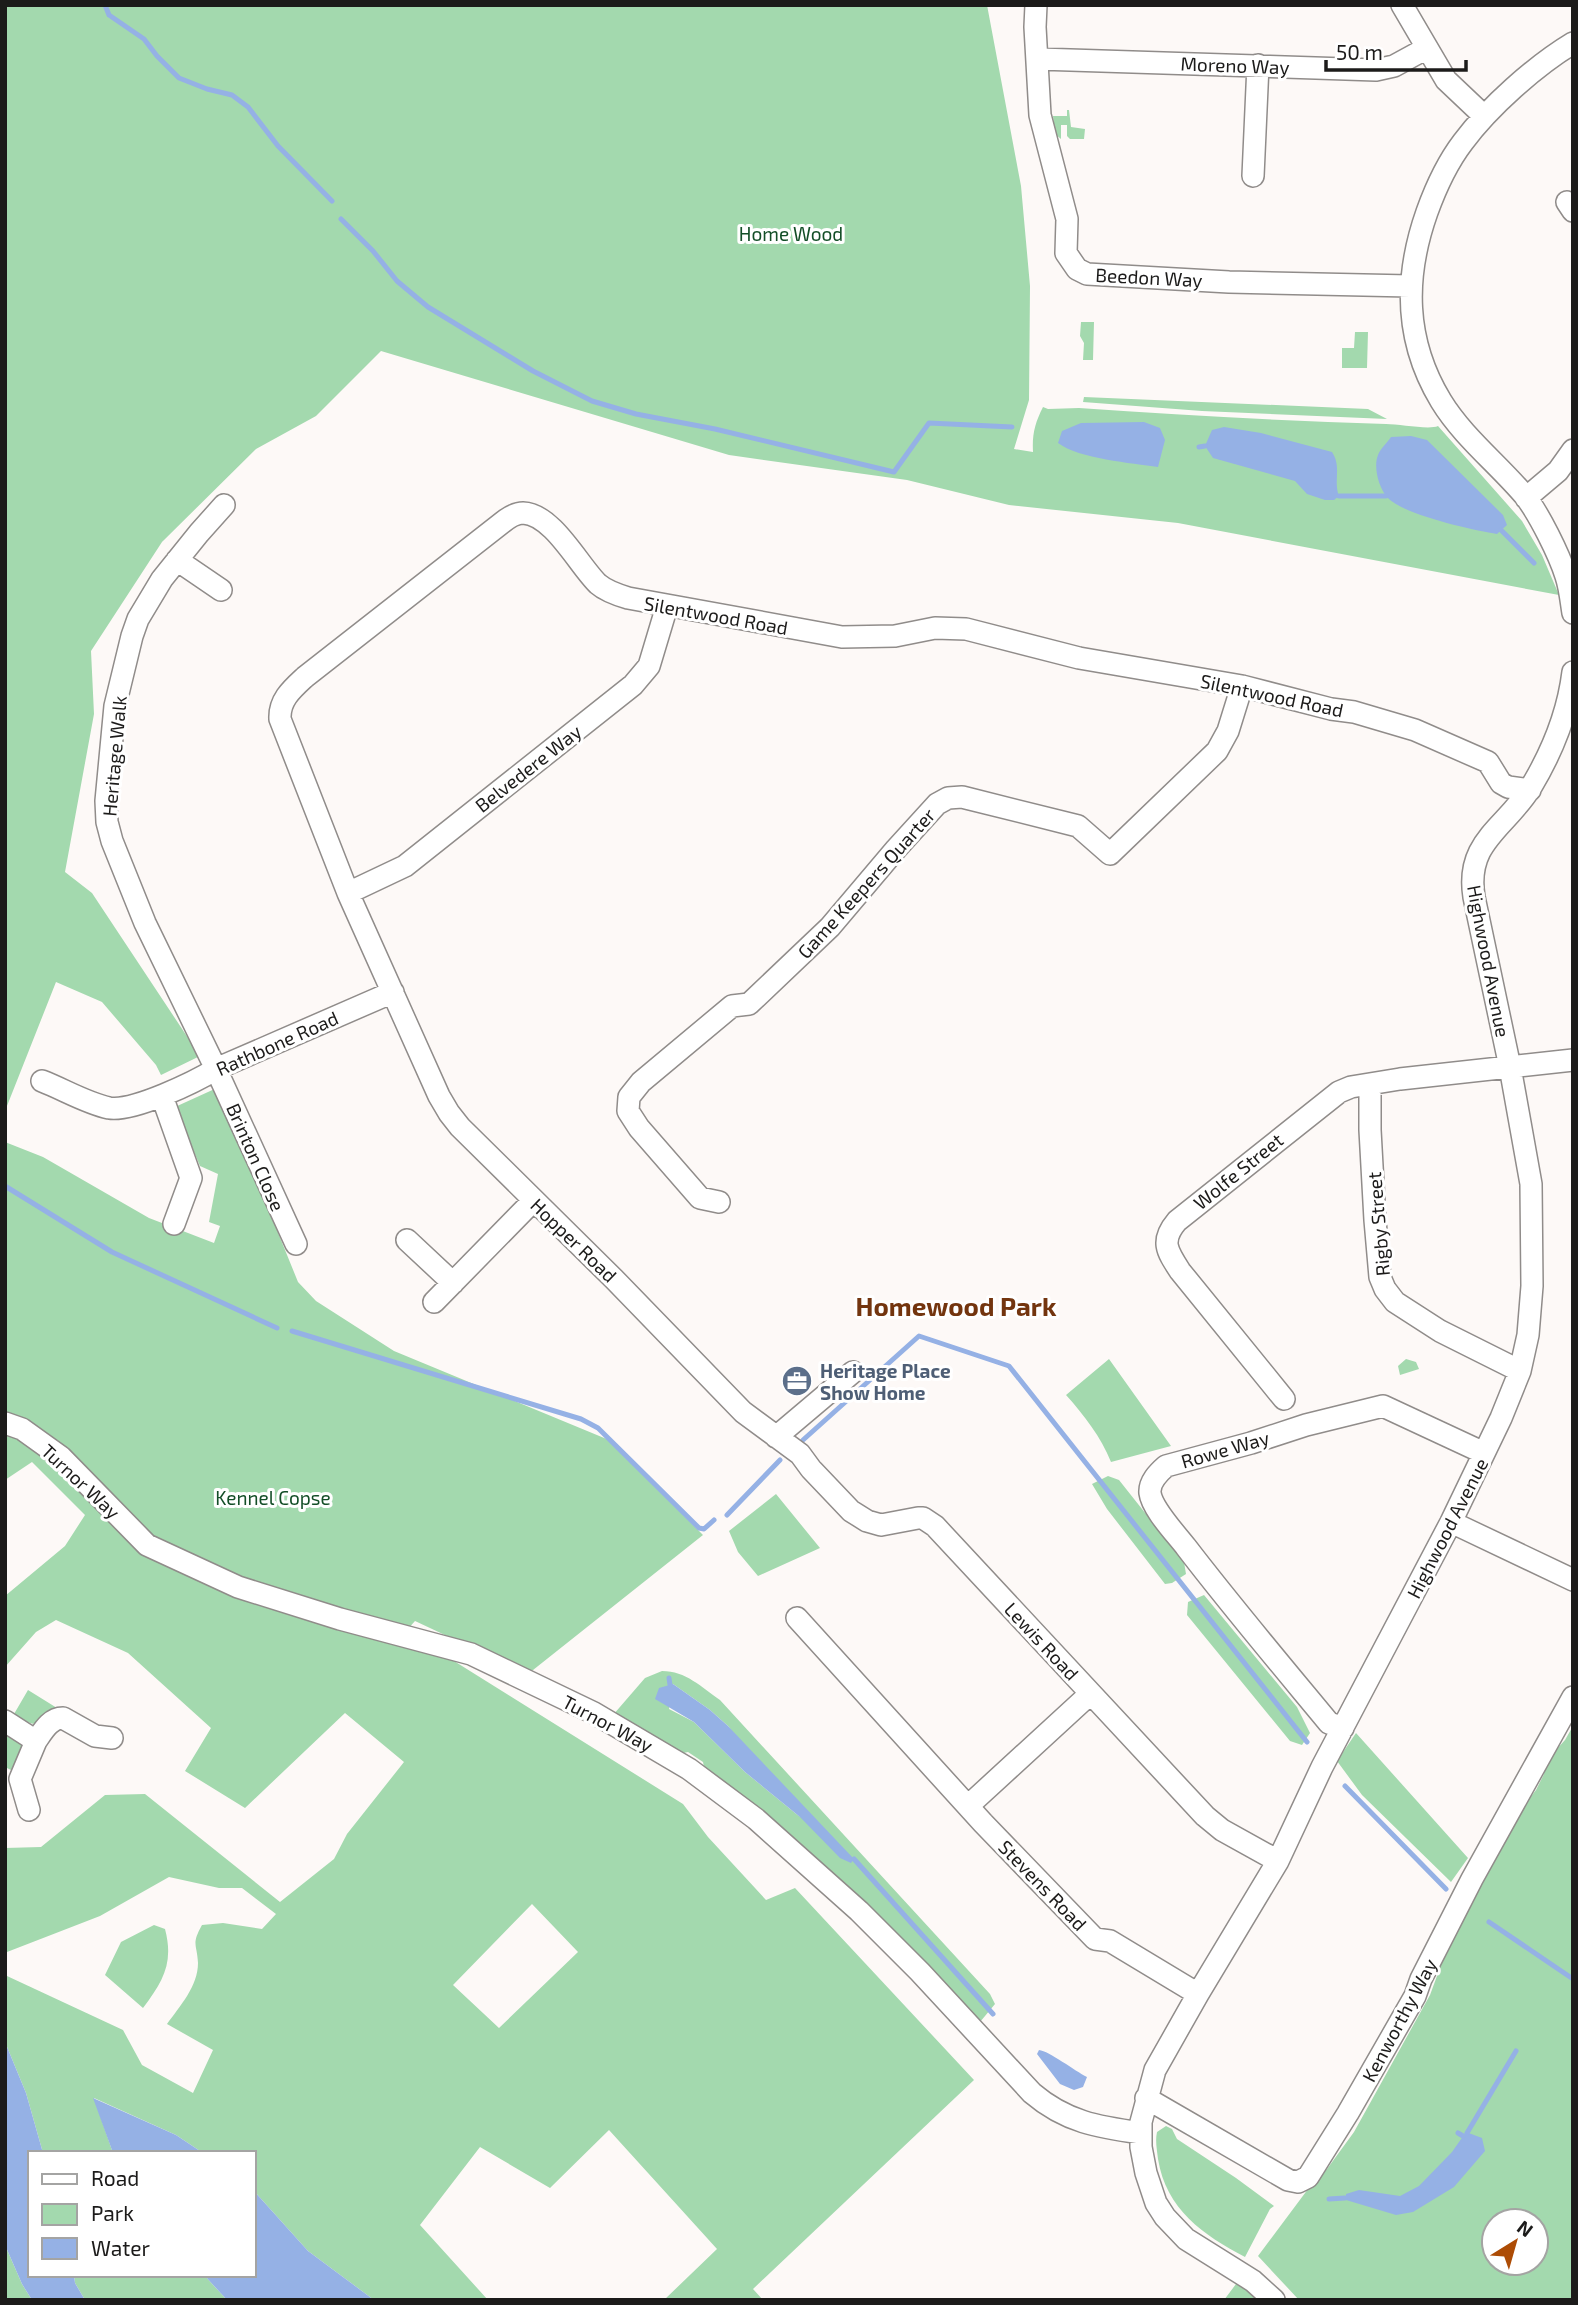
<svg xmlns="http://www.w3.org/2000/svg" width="1578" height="2305" viewBox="0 0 1578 2305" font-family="'Exo 2',sans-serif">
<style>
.green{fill:#a3d9ae;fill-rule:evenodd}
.water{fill:#95b1e5}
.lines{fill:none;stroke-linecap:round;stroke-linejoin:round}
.stream{stroke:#95b1e5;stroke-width:5}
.minor-casing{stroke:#908c8a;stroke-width:24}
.minor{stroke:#fff;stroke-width:21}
.labels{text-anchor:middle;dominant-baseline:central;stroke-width:6;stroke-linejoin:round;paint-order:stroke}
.street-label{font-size:19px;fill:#1c1b1a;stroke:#fff}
.park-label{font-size:19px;fill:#134e27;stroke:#fff}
.service-label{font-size:19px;font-weight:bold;fill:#4e5e75;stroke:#fff;text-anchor:start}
.district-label{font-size:26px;font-weight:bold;fill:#73350f;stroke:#fff}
</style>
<rect width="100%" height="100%" fill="#fdf9f7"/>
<path class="green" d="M 5,5 L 987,5 L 1021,186 L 1030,286 L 1029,400 L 1014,449 L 1033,452 C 1032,434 1035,423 1043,407 L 1048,409 L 1079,408 C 1181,415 1283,421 1386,424 C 1399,424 1429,430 1438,426 L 1522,521 L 1542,555 L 1559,595 L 1178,523 L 1009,505 L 907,480 L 729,455 L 381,351 L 316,416 L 256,449 L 162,542 L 91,651 L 94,714 L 65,872 L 92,893 L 200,1056 L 161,1075 L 156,1065 L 102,1002 L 56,982 L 5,1111 Z
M 1067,110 L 1069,110 L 1071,127 L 1085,129 L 1084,139 L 1070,139 L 1067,136 L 1067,125 L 1061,125 L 1061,139 L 1055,134 L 1053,116 L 1067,116 Z
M 1081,322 L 1094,322 L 1093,360 L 1083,360 L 1084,343 L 1080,336 Z
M 1355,332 L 1368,332 L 1367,368 L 1342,368 L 1342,348 L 1354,348 Z
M 1084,397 L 1368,409 L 1387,419 L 1202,411 L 1083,402 Z
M 219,1087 L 298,1282 L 316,1301 L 394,1351 L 609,1440 L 703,1535 L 528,1674 L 415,1621 L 406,1631 L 683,1804 L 708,1837 L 766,1900 L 795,1888 L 974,2080 L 753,2289 L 763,2300 L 664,2300 L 717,2249 L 609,2130 L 550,2188 L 480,2147 L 420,2225 L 488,2300 L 374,2300 L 308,2251 L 254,2191 L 254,2153 L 203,2153 L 176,2135 L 94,2098 L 113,2153 L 43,2153 L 26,2093 L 5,2042 L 5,1848 L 41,1847 L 105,1795 L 145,1794 L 280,1902 L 334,1859 L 347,1834 L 404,1762 L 345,1713 L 245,1808 L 185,1771 L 211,1728 L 128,1653 L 56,1620 L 36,1632 L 5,1667 L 5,1596 L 65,1546 L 85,1515 L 32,1462 L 5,1480 L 5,1142 L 43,1157 L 149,1218 L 214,1243 L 220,1226 L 209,1222 L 218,1174 L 200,1166 L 175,1107 ZM 169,1877 L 219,1888 L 242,1888 L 276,1914 L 262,1929 L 223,1923 L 202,1925 C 191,1945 197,1943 198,1963 C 198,1986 180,2006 167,2024 L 213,2050 L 193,2093 L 142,2065 L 123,2030 L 7,1976 L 7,1952 L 100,1916 ZM 532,1904 L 578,1952 L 499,2028 L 453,1985 Z
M 1109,1359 L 1171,1446 L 1111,1462 C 1101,1437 1084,1415 1066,1395 Z
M 1406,1359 L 1416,1362 L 1419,1369 L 1400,1375 L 1398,1366 Z
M 1108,1476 L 1119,1480 L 1184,1562 L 1186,1574 L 1172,1583 L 1165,1584 L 1107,1509 L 1092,1484 Z
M 776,1494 L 820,1548 L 758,1576 L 738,1552 L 729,1531 Z
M 1204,1595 L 1297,1707 L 1310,1733 L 1302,1745 L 1290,1741 L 1187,1615 L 1188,1602 Z
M 662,1671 C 686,1671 701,1687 720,1700 L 990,1994 L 995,2004 L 980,2022 L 705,1772 L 703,1762 L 688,1752 L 679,1754 L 613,1715 L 645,1678 ZM 673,1684 L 710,1710 L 728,1726 L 800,1817 L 745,1772 L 694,1722 L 669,1709 Z
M 28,1690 L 57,1708 C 33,1715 47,1736 14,1714 Z
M 1573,1726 L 1573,2300 L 1299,2300 L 1258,2256 L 1311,2185 L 1327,2169 L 1354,2132 L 1430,1995 L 1437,1976 L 1438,1963 L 1522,1808 L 1536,1790 L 1544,1774 L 1546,1761 L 1565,1740 ZM 1494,2221 L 1536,2221 L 1536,2263 L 1494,2263 Z
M 1356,1733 L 1468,1858 L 1451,1882 L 1362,1795 L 1337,1761 Z
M 16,1734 C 29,1750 21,1755 11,1770 L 5,1767 L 5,1736 Z
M 154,1925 L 165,1929 C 174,1963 163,1981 143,2008 L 105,1975 L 121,1942 Z
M 1166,2126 L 1172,2129 L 1177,2139 L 1236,2178 L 1274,2206 L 1270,2209 L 1245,2257 C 1203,2235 1166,2209 1158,2159 C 1157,2150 1155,2141 1157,2132 Z
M 5,2245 L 22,2284 L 32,2300 L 5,2300 Z
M 74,2275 L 204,2275 L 227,2300 L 85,2300 L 75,2283 Z
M 1239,2280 L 1256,2300 L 1224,2300 Z"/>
<path class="water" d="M 1144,422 L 1160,428 L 1165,440 L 1158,467 C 1132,463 1079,459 1058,443 L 1062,431 L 1081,423 Z
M 1224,427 L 1261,433 L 1332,452 C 1342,467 1333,481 1339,496 L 1334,500 L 1325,500 L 1307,494 L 1295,481 L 1213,458 L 1205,446 L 1212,430 Z
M 1411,436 L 1427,440 L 1503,515 L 1507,525 L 1497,534 C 1473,530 1403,515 1387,497 C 1379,488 1373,467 1378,455 C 1380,449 1387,443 1391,437 Z
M 673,1684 L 710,1710 L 728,1726 L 854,1859 L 851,1863 L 840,1858 L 800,1817 L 745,1772 L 694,1722 L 655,1699 L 659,1688 Z
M 5,2042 L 26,2093 L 43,2153 L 30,2153 L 30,2275 L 74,2275 L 75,2283 L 85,2300 L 32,2300 L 22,2284 L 5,2245 Z
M 1039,2050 C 1049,2051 1075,2071 1087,2077 L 1083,2087 L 1074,2090 L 1060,2084 L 1037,2054 Z
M 93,2098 L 176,2135 L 203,2153 L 113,2153 Z
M 1466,2132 L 1482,2138 L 1485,2151 L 1454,2187 L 1413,2212 L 1396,2215 L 1346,2200 L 1346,2194 L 1359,2190 L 1400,2196 L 1419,2186 L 1452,2152 Z
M 254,2191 L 308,2251 L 374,2300 L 227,2300 L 204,2275 L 254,2275 Z"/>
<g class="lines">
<path class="stream" d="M 105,5 L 109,15 L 144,39 L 157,56 L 179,78 L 207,89 L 232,95 L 248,107 L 278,146 L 332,201
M 341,219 L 373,251 L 397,281 L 428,307 L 533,371 L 592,401 L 636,414 L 715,429 L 894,472 L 929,423 L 1012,427
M 1199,447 L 1205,446
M 1339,496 L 1386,496
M 1501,530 L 1534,563
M 5,1186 L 112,1252 L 277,1328
M 292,1331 L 581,1419 L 598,1428 L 699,1528 L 704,1529 L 714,1520
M 803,1440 L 919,1336 L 1009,1366 L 1307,1742
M 727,1515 L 780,1460
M 669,1678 L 670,1685
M 1345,1786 L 1446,1889
M 854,1859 L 993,2014
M 1489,1922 L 1573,1979
M 1458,2133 L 1463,2136
M 1467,2133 L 1516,2051
M 1329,2199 L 1345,2198"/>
<g class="minor-casing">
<path id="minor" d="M 1036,5 L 1035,27 L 1040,115 L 1067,219 L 1066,253 L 1077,269 L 1087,274 L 1229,282 L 1410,286
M 1402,5 L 1446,80 L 1484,116
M 1573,43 C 1535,66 1489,107 1463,142 C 1447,163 1436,187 1427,212 C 1404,277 1404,340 1441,401 C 1463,437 1498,464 1525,496 C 1539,514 1559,554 1566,576 C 1570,588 1571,601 1573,613
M 1039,59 L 1376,70 L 1394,66 L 1427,48
M 1253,176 L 1258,65
M 1567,202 L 1573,211
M 1526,498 L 1558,471 L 1573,450
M 224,505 L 199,533 L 162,579 L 138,619 L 132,636 L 115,706 L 106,801 L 107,822 L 112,841 L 145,923 L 216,1069 L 296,1244
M 177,560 L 221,590
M 348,893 L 405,866 L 633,685 L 649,666 L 667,606
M 42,1081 C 63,1089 86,1103 109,1108 C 133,1112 195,1082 216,1069 L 393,992
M 1370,1084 L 1370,1130 L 1375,1220 L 1380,1277 L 1385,1289 L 1395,1302 L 1440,1331 L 1520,1371
M 162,1096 L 191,1178 L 174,1224
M 719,1202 L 700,1198 L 639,1128 L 628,1111 L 629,1097 L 641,1082 L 732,1006 L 749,1004 L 830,927 L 896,849 L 937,804 L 948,798 L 962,797 L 1078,826 L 1110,854 L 1217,751 L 1228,731 L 1242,686
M 407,1240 L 453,1283
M 434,1302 L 533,1201
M 1284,1399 L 1180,1271 C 1167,1251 1160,1241 1177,1221 L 1339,1092 L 1351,1087 L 1400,1079 L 1573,1060
M 5,1423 L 22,1429 L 61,1457 L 147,1545 L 238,1587 L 340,1619 L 471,1654 L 594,1713 L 689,1769 L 756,1819 L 859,1911 L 920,1972 L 1032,2093 C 1066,2122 1098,2127 1141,2133
M 776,1437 L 853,1372
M 1451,1522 L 1573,1580
M 797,1618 L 983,1823 L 1095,1939 L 1110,1941 L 1198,1994
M 5,1721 L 36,1741 C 43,1731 50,1718 63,1718 L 95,1736 L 112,1738
M 1343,1728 L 1329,1723 C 1281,1665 1232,1607 1186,1547 C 1176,1534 1152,1509 1150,1493 C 1149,1482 1158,1473 1166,1466 L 1251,1443 L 1306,1425 L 1383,1406 L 1484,1453
M 968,1806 L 1090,1694
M 29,1810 L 20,1779 L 36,1741
M 1278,1861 L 1222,1830 L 1205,1816 L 935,1526 L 923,1518 L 918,1518 L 881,1525 L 867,1521 L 851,1511 L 811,1469 L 800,1454 L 743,1412 L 614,1279 L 460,1127 L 449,1113 L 439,1096 L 348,893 L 280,719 C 279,700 292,689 305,677 L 503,522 C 508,518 516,513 523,513 C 553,514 579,566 598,584 C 606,591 618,595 628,598 L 842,637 L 895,636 L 935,628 L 966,629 L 1079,658 L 1242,686 L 1331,709 L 1354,712 L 1415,730 L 1488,762 L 1501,783 L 1508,787 L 1530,790
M 1146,2098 L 1288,2180 L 1298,2182 L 1308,2177 L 1348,2113 L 1415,1996 L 1421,1979 L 1472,1879 L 1573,1697
M 1274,2300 L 1253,2281 L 1186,2239 L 1165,2217 L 1156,2203 L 1146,2173 L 1141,2147 L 1141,2122 L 1155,2070 L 1198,1994 L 1278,1861 L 1322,1767 L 1451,1522 L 1501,1418 L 1520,1371 L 1528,1335 L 1532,1286 L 1531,1184 L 1510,1067 L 1474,897 C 1465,841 1506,828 1531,787 C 1552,752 1568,713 1573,672"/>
</g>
<use href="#minor" class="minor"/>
</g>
<defs>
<g id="office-disc" transform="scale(1.575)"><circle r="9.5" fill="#5c6f8a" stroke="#fff"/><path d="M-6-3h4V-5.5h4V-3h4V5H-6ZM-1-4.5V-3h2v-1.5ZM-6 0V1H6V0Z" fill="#fff"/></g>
</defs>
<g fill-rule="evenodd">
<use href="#office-disc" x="797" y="1381"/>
</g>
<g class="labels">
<g class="street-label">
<text transform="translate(1235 65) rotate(2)">Moreno Way</text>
<text transform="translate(1149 277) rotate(3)">Beedon Way</text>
<text transform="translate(716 615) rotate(10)">Silentwood Road</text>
<text transform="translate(1272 695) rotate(12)">Silentwood Road</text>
<text transform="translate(114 756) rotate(-85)">Heritage Walk</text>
<text transform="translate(528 768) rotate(-38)">Belvedere Way</text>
<text transform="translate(866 883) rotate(-48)">Game Keepers Quarter</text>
<text transform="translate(1489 961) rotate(79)">Highwood Avenue</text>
<text transform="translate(277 1043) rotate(-24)">Rathbone Road</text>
<text transform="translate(256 1157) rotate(66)">Brinton Close</text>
<text transform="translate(1238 1171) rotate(-39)">Wolfe Street</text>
<text transform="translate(1378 1224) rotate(-95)">Rigby Street</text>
<text transform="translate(574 1240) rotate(44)">Hopper Road</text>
<text transform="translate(1225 1449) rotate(-16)">Rowe Way</text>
<text transform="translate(81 1481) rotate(43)">Turnor Way</text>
<text transform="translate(1447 1528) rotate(-63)">Highwood Avenue</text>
<text transform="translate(1042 1641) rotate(47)">Lewis Road</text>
<text transform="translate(608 1723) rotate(28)">Turnor Way</text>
<text transform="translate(1043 1885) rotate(46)">Stevens Road</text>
<text transform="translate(1399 2020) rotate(-62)">Kenworthy Way</text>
</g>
<g class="park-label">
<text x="791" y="233">Home Wood</text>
<text x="273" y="1497">Kennel Copse</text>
</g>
<g class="service-label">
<text x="820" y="1370">Heritage Place<tspan x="820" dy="22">Show Home</tspan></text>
</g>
<g class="district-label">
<text x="956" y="1305">Homewood Park</text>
</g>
</g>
<rect width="1578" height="2305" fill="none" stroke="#1c1b1a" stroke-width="14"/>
<rect x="28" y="2151" width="228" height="126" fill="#ffffff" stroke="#a4a4a3" stroke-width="2"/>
<rect x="42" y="2174" width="35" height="10" fill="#ffffff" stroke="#a4a4a3" stroke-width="2"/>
<text x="91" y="2186" font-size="21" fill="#1c1b1a">Road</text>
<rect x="42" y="2204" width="35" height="21" fill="#a3d9ae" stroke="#a4a4a3" stroke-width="2"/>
<text x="91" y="2221" font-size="21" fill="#1c1b1a">Park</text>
<rect x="42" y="2238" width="35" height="21" fill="#95b1e5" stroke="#a4a4a3" stroke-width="2"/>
<text x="91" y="2256" font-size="21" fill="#1c1b1a">Water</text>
<g transform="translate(1515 2242) rotate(37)"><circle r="33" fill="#ffffff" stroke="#a4a4a3" stroke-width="2"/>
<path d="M0-5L12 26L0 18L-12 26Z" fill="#ad4c05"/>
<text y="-10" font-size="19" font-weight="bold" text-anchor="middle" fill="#1c1b1a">N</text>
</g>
<path d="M1326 60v10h140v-10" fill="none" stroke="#1c1b1a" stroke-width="3.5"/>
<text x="1336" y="60" font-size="21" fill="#1c1b1a" stroke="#ffffff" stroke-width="5" paint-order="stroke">50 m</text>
</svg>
